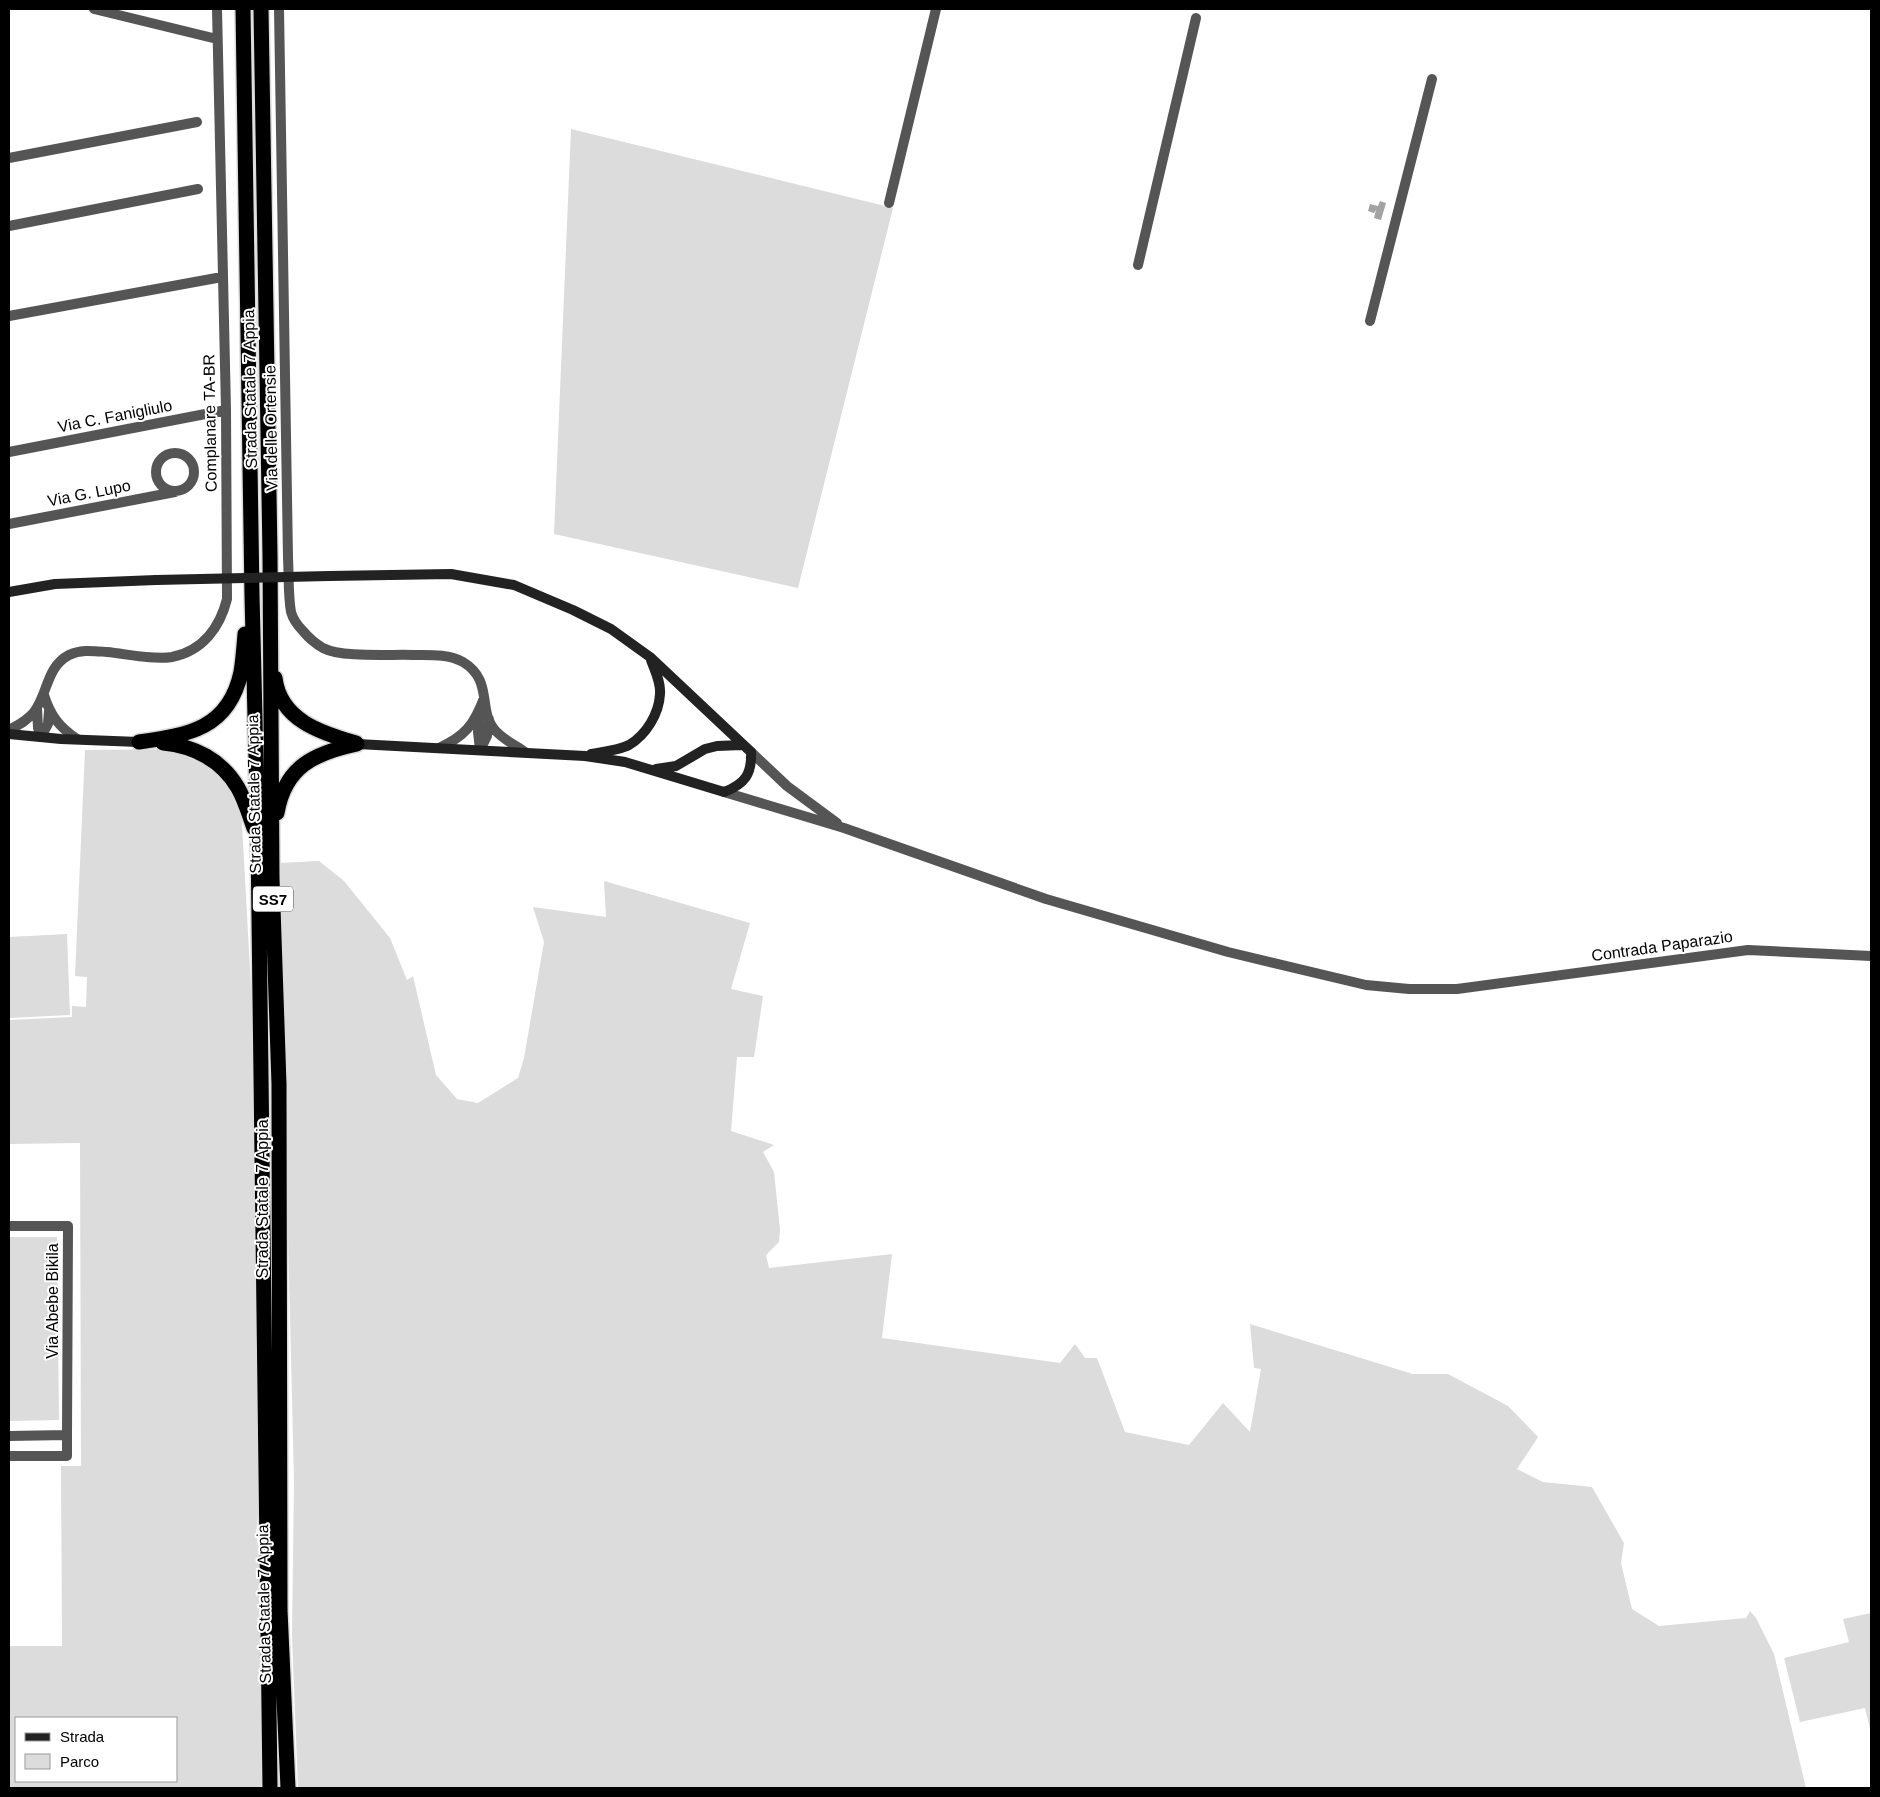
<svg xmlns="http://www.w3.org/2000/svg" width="1880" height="1797" viewBox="0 0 1880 1797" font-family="Arial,sans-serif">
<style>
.green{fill:#dcdcdc;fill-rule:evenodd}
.water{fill:#a3a3a3}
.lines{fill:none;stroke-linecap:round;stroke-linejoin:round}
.highway-casing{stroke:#dbdbdb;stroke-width:18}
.street{stroke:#555;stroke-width:10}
.secondary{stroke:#222;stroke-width:10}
.highway{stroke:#000;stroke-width:15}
.secondary-bridge{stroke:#222;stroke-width:10}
.labels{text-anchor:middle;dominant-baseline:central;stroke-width:4;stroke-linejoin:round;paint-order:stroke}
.shield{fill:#fff;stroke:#4c4c4c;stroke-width:1}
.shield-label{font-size:15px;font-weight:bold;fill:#000}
.street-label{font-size:16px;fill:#000;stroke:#fff}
</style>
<rect width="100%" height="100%" fill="#fff"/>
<path class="green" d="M 571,129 L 893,208 L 798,588 L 554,534 Z
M 180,749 L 220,770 L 241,806 L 254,1042 L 262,1476 L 256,1534 L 261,1565 L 264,1788 L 9,1788 L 9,1646 L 62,1646 L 61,1466 L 81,1466 L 80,1143 L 9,1144 L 9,1020 L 72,1017 L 72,1006 L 86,1007 L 87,977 L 75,976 L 85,750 ZM 16,1718 L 176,1718 L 176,1781 L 16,1781 Z
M 319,861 L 344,881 L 390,938 L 407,980 L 413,976 L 436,1075 L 457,1099 L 478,1103 L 518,1078 L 524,1058 L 544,942 L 533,907 L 606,917 L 604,881 L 750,923 L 731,989 L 763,996 L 754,1057 L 737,1057 L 731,1131 L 774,1145 L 763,1152 L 774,1172 L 780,1230 L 779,1242 L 766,1255 L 769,1268 L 892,1254 L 882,1338 L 1060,1363 L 1075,1344 L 1085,1358 L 1097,1358 L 1125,1432 L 1189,1445 L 1223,1403 L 1250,1432 L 1261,1369 L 1254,1368 L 1250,1324 L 1413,1374 L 1448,1374 L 1508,1406 L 1538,1437 L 1517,1469 L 1543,1482 L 1592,1487 L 1624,1543 L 1621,1563 L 1632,1609 L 1659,1626 L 1746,1618 L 1750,1611 L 1756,1618 L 1774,1654 L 1806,1788 L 298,1788 L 292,1636 L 294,1481 L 279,863 Z
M 67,934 L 70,1015 L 9,1018 L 9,937 Z
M 9,1237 L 57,1237 L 59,1420 L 9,1421 Z
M 1871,1613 L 1871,1733 L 1865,1708 L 1800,1722 L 1784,1658 L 1849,1642 L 1843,1619 Z"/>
<path class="water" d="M 1380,201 L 1386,203 L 1381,220 L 1374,218 L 1376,210 L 1374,213 L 1368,211 L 1370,204 L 1378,206 Z"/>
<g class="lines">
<g class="highway-casing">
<path id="highway" d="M 243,9 L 252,595 L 258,839 L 270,1788
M 261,9 L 270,555 L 272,878 L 279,1084 L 280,1610 L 288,1788
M 275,678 C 280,720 321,733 356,743
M 139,742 C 188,735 229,729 241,672 C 243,660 244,646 245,634
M 163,743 C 194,746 222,760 238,788 C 245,800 249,815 254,828
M 277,813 C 285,766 315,753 357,744"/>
</g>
<path class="street" d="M 94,9 L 217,39
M 279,9 L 288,558 C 289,576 288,595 291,612 C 293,619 298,626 303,631 C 308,637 316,644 323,648 C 342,658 392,654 414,655 C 430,655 449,654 463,662 C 493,680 478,709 494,729 C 502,739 515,745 525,752
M 9,158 L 197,122
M 889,203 L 936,9
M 9,226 L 198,189
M 1138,265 L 1196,18
M 9,316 L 222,277
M 1370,321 L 1432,79
M 9,452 L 226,410
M156 472a19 19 0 1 1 38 0a19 19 0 1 1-38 0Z
M 9,524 L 175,492
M 44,695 C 50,715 59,727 77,739
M 37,708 L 38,728 L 41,737
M 479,714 L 478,732 L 480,750
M 9,730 C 18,725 27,721 34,712 C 48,694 46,667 69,655 C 81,649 94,651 107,652 C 127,654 153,660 172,657 C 203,651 220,627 227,599 L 226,410 L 217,9
M 41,737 L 48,724 L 49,711
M 439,748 C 465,736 474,725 484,698
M 480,750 L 487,736 L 489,719
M 751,752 L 787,786 L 837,823
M 724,792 L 844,828 L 1046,899 L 1228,952 L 1366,985 L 1409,989 L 1457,989 L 1748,950 L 1871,956
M 9,1226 L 68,1226 L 67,1435
M 9,1436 L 67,1435 L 67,1456 L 9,1456"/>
<path class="secondary" d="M 329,576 L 451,574 L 514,585 L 573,610 L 611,629 L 650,657 L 751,752 C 752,774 745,784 724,792 L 625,762 L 585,756 L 357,744
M 9,592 L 55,584 L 156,580
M 9,734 L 61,739 L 139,742
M 591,754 C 603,752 619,750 629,745 C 646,735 659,714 660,694 C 661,682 655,671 651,660
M 656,769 L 676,766 L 705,749 L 717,746 L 742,745"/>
<use href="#highway" class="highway"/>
<path class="secondary-bridge" d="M 156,580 L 329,576"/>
</g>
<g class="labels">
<rect class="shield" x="253" y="886.5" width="40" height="25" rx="4"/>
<g class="shield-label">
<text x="273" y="899">SS7</text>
</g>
<g class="street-label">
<text transform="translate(250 389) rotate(-91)">Strada Statale 7 Appia</text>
<text transform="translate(115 416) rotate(-11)">Via C. Fanigliulo</text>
<text transform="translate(210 423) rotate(-91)">Complanare TA-BR</text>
<text transform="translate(271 428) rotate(-91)">Via delle Ortensie</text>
<text transform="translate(89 493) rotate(-11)">Via G. Lupo</text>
<text transform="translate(254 794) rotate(-91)">Strada Statale 7 Appia</text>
<text transform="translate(1662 946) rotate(-8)">Contrada Paparazio</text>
<text transform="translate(262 1199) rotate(-90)">Strada Statale 7 Appia</text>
<text transform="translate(52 1301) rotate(-90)">Via Abebe Bikila</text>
<text transform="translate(264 1604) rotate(-91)">Strada Statale 7 Appia</text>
</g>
</g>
<rect width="1880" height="1797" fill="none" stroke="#000000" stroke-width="20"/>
<rect x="15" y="1717" width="162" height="65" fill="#ffffff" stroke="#999999"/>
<rect x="25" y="1733" width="25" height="8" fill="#222222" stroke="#999999"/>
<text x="60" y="1742" font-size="15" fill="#000000">Strada</text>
<rect x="25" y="1754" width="25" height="15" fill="#dcdcdc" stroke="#999999"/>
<text x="60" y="1767" font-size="15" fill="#000000">Parco</text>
</svg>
